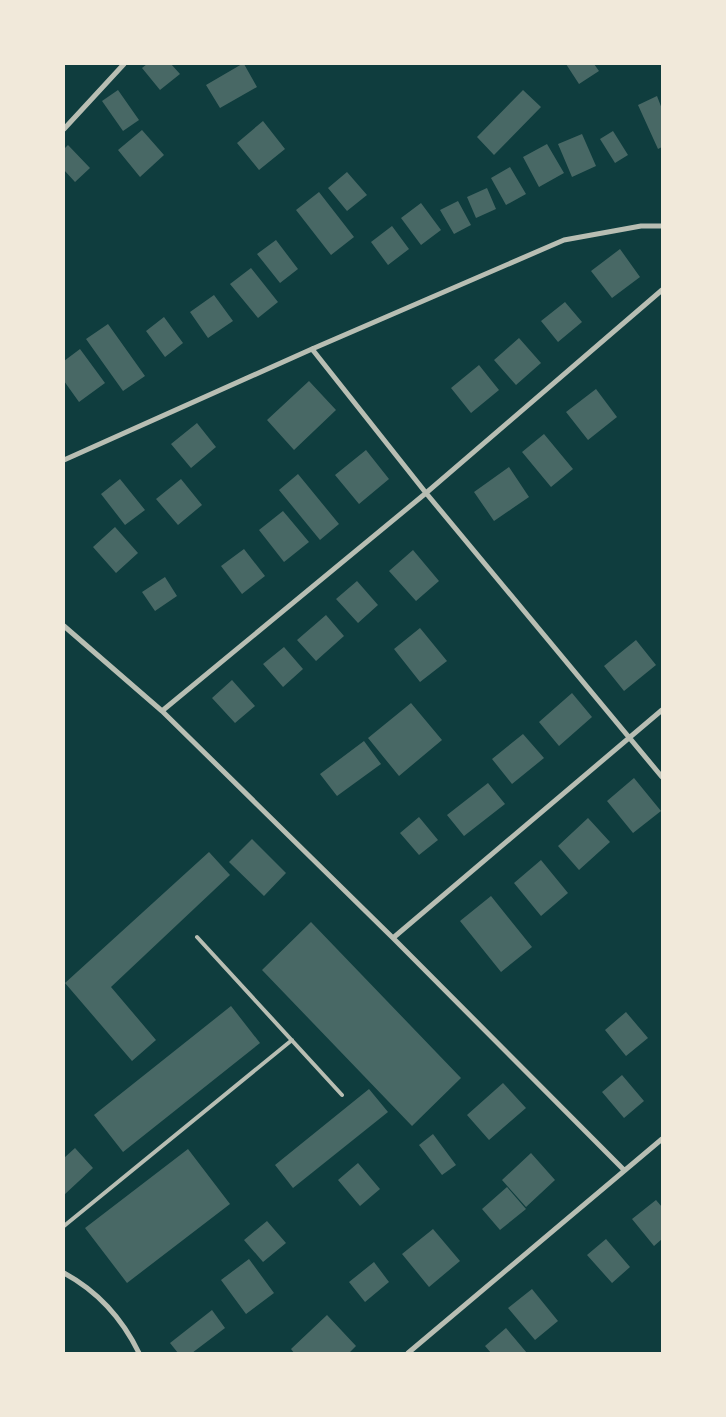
<svg xmlns="http://www.w3.org/2000/svg" width="726" height="1417" viewBox="0 0 726 1417" font-family="Rubik,sans-serif">
<style>
.building{fill:#486865}
.lines{fill:none;stroke-linecap:round;stroke-linejoin:round}
.service{stroke:#b8beb3;stroke-width:4}
.minor{stroke:#b8beb3;stroke-width:5}
</style>
<rect width="100%" height="100%" fill="#0f3d3e"/>
<path class="building" d="M 147,64 L 171,64 L 180,74 L 160,90 L 142,68 Z
M 242,64 L 244,64 L 257,87 L 220,108 L 206,85 Z
M 566,64 L 594,64 L 599,71 L 579,84 Z
M 118,90 L 139,120 L 123,131 L 102,101 Z
M 523,90 L 541,107 L 494,155 L 477,137 Z
M 657,96 L 662,109 L 662,147 L 658,149 L 638,105 Z
M 263,121 L 285,149 L 259,170 L 237,143 Z
M 142,130 L 164,155 L 140,177 L 118,150 Z
M 613,131 L 628,155 L 615,163 L 600,139 Z
M 582,134 L 596,166 L 572,177 L 558,144 Z
M 547,144 L 564,173 L 539,187 L 523,157 Z
M 68,145 L 90,168 L 75,182 L 64,170 L 64,149 Z
M 510,167 L 526,194 L 506,205 L 491,178 Z
M 347,172 L 367,195 L 347,211 L 328,188 Z
M 487,188 L 496,209 L 476,218 L 467,197 Z
M 319,192 L 354,237 L 331,255 L 296,210 Z
M 458,201 L 471,225 L 454,234 L 440,210 Z
M 421,203 L 441,230 L 421,245 L 401,218 Z
M 392,226 L 409,249 L 388,265 L 371,242 Z
M 276,240 L 298,269 L 280,283 L 257,254 Z
M 620,249 L 640,277 L 612,298 L 591,271 Z
M 251,268 L 278,302 L 258,318 L 230,284 Z
M 214,295 L 233,321 L 208,338 L 190,312 Z
M 565,302 L 582,322 L 558,342 L 541,321 Z
M 164,317 L 183,343 L 165,357 L 146,331 Z
M 108,324 L 145,376 L 123,391 L 86,339 Z
M 519,338 L 541,363 L 516,385 L 494,360 Z
M 80,349 L 105,383 L 79,402 L 64,381 L 64,361 Z
M 479,365 L 499,390 L 471,413 L 451,388 Z
M 309,381 L 336,410 L 294,450 L 267,420 Z
M 596,389 L 617,417 L 588,440 L 566,412 Z
M 197,423 L 216,447 L 191,468 L 171,444 Z
M 544,434 L 573,469 L 551,487 L 522,452 Z
M 366,450 L 389,479 L 359,504 L 335,475 Z
M 509,467 L 529,497 L 494,521 L 474,492 Z
M 298,474 L 339,524 L 320,540 L 279,490 Z
M 120,479 L 145,510 L 125,525 L 101,494 Z
M 181,479 L 202,505 L 178,525 L 156,499 Z
M 283,511 L 309,542 L 284,562 L 259,530 Z
M 115,527 L 138,553 L 116,573 L 93,547 Z
M 244,549 L 265,576 L 242,594 L 221,566 Z
M 413,550 L 439,581 L 416,601 L 389,571 Z
M 165,577 L 177,596 L 155,611 L 142,592 Z
M 357,581 L 378,605 L 358,623 L 336,599 Z
M 326,615 L 344,636 L 316,661 L 297,640 Z
M 420,628 L 447,661 L 420,682 L 394,649 Z
M 636,640 L 656,665 L 624,691 L 604,666 Z
M 284,647 L 303,669 L 283,687 L 263,664 Z
M 232,680 L 255,706 L 235,723 L 212,698 Z
M 572,693 L 592,717 L 559,746 L 539,722 Z
M 411,703 L 442,740 L 399,776 L 368,738 Z
M 523,734 L 544,758 L 512,784 L 492,759 Z
M 364,741 L 381,764 L 337,796 L 320,774 Z
M 634,778 L 661,811 L 633,833 L 607,801 Z
M 488,783 L 505,804 L 464,836 L 447,815 Z
M 419,817 L 438,840 L 419,855 L 400,833 Z
M 588,818 L 610,842 L 579,870 L 558,846 Z
M 252,839 L 286,873 L 264,896 L 229,862 Z
M 209,852 L 230,875 L 111,987 L 156,1040 L 132,1061 L 65,983 Z
M 541,860 L 568,893 L 541,916 L 514,883 Z
M 491,896 L 532,947 L 501,972 L 460,921 Z
M 311,922 L 461,1078 L 412,1126 L 262,970 Z
M 231,1006 L 260,1043 L 123,1152 L 94,1115 Z
M 626,1012 L 648,1038 L 626,1056 L 605,1030 Z
M 622,1075 L 644,1101 L 624,1118 L 602,1092 Z
M 503,1083 L 526,1108 L 489,1140 L 467,1115 Z
M 369,1089 L 388,1112 L 293,1188 L 275,1165 Z
M 433,1134 L 456,1165 L 442,1175 L 419,1145 Z
M 75,1148 L 93,1168 L 64,1195 L 64,1158 Z
M 188,1149 L 230,1204 L 127,1283 L 85,1228 Z
M 531,1153 L 555,1180 L 526,1207 L 502,1180 Z
M 358,1163 L 380,1189 L 360,1206 L 338,1180 Z
M 507,1187 L 526,1209 L 500,1230 L 482,1209 Z
M 656,1200 L 662,1207 L 662,1239 L 654,1246 L 632,1219 Z
M 267,1221 L 286,1243 L 263,1262 L 244,1240 Z
M 433,1229 L 460,1261 L 429,1287 L 402,1254 Z
M 606,1239 L 630,1267 L 612,1283 L 587,1255 Z
M 249,1259 L 274,1293 L 246,1314 L 221,1280 Z
M 374,1262 L 389,1282 L 365,1302 L 349,1282 Z
M 532,1289 L 558,1321 L 535,1340 L 508,1308 Z
M 212,1310 L 225,1328 L 192,1353 L 178,1353 L 170,1343 Z
M 327,1315 L 356,1346 L 349,1353 L 294,1353 L 291,1349 Z
M 506,1328 L 527,1353 L 491,1353 L 485,1346 Z"/>
<g class="lines">
<path class="service" d="M 197,937 L 342,1095
M 64,1226 L 292,1040"/>
<path class="minor" d="M 64,129 L 124,64
M 312,349 L 426,493 L 662,777
M 64,460 L 312,349 L 564,240 L 641,226 L 662,226
M 64,626 L 162,711 L 393,938 L 624,1170
M 162,711 L 426,493 L 662,290
M 393,938 L 662,710
M 64,1273 C 99,1292 122,1318 139,1353
M 408,1353 L 662,1139"/>
</g>
<rect width="726" height="1417" fill="none" stroke="#f1e9da" stroke-width="130"/>
</svg>
